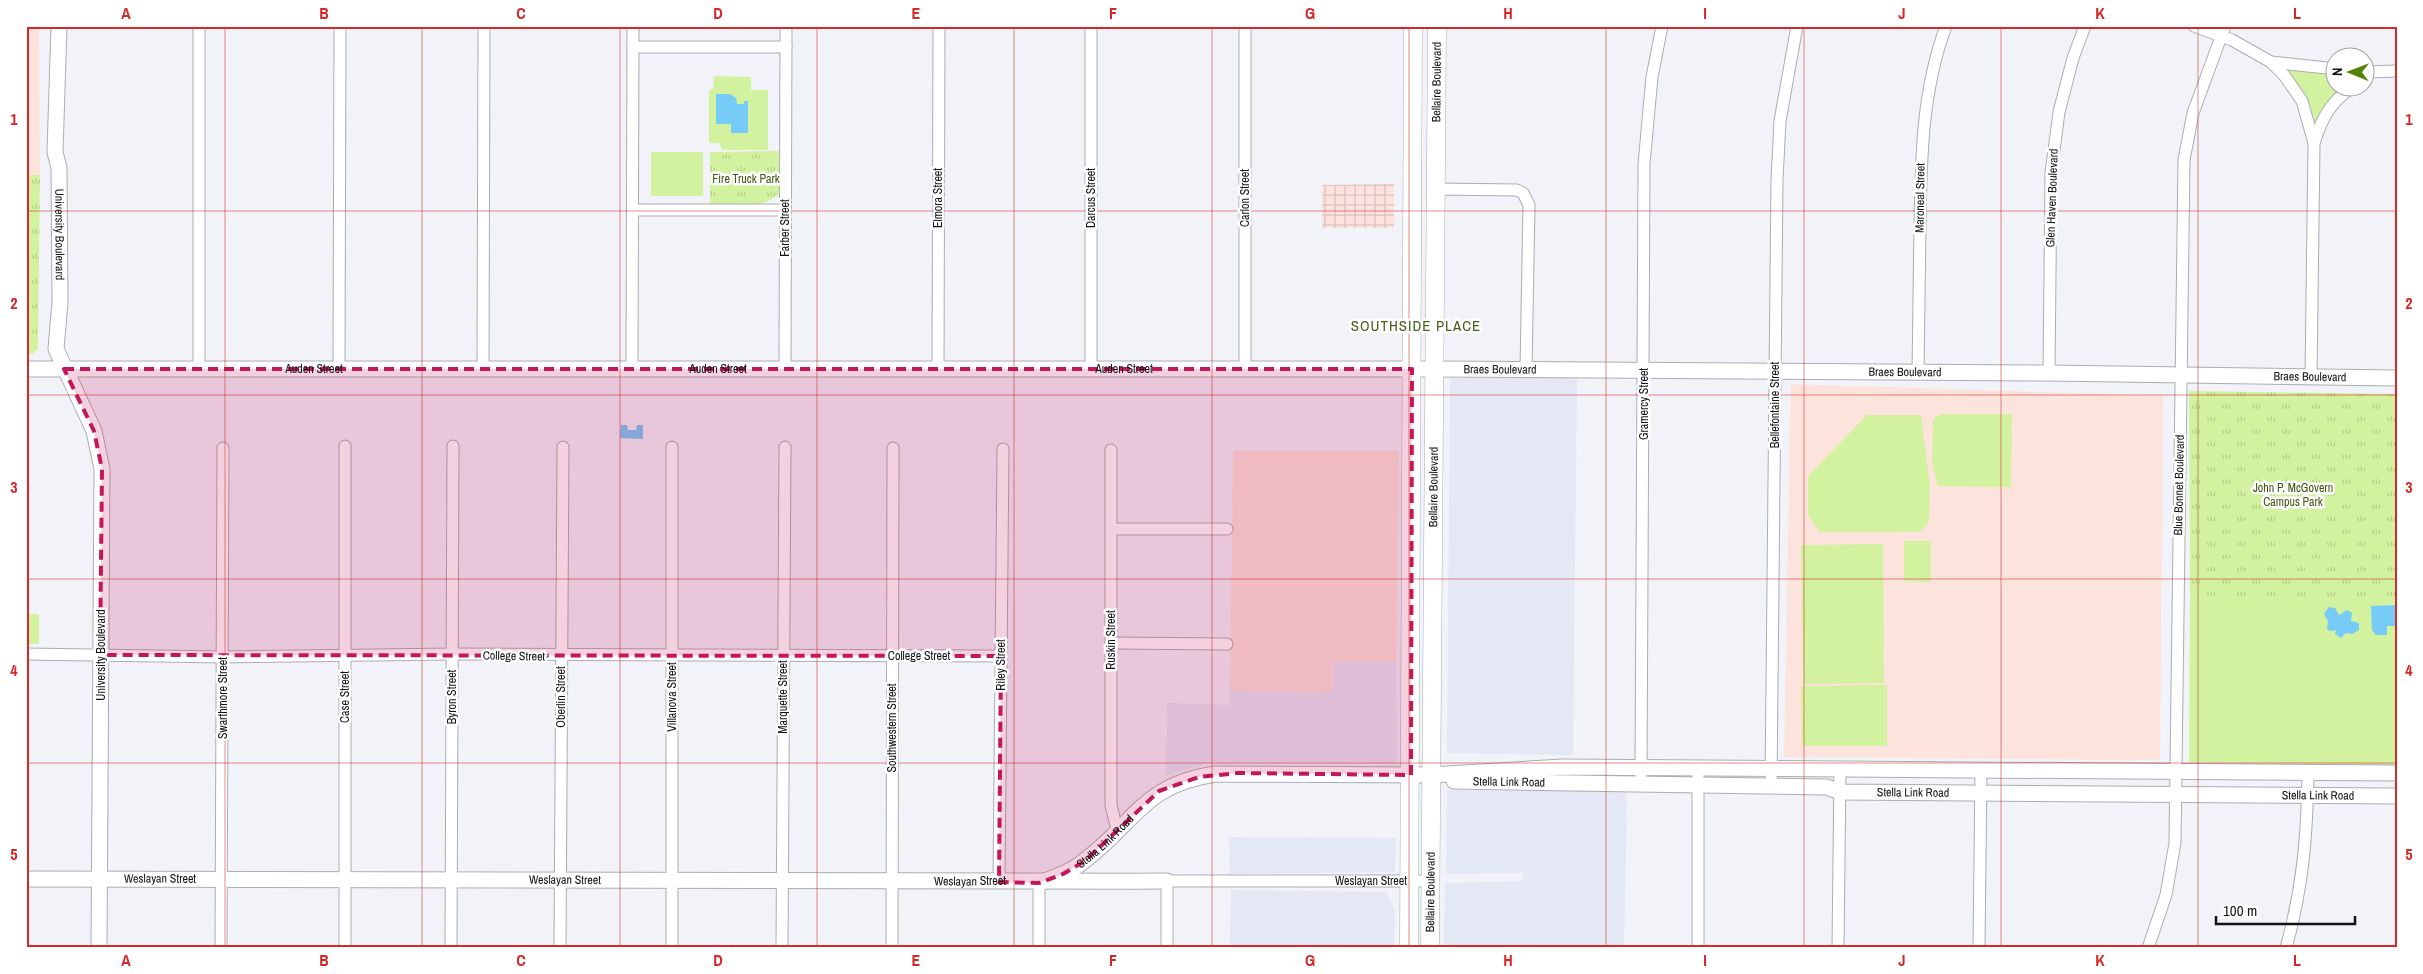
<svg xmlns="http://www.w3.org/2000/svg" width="2423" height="974" viewBox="0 0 2423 974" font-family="'Archivo Narrow',sans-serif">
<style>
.built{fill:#e4e8f5}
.industrial{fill:url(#industrial-grid)}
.education{fill:#fce3db}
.green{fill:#d2f2a0}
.park{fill:url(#park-tufts)}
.water{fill:#76cbf7}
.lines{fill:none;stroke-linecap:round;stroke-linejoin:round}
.street-casing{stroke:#abadb2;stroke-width:13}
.secondary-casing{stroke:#abadb2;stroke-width:17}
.primary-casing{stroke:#abadb2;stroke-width:19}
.street{stroke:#fff;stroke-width:11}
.secondary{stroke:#fff;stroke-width:15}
.primary{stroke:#fff;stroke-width:18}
.marked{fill:#c2185b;fill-opacity:0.2;stroke:#c2185b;stroke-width:4;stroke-dasharray:10 6;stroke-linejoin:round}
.grid{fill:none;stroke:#d62828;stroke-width:1;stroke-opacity:0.55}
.labels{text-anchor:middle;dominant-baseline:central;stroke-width:5;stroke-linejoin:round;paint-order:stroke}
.street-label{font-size:12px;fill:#131315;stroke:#fff}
.park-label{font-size:12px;fill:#405612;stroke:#fff}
.quarter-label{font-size:15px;letter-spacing:1px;fill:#44611d;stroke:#fff}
.neatline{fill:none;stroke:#d62828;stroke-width:2}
.grid-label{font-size:16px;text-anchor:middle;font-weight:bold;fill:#d62828}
</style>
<defs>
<pattern id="industrial-grid" width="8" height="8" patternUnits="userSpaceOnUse" patternTransform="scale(1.25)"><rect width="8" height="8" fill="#fde2de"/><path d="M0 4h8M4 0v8" fill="none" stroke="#d8c1be"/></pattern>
<pattern id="park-tufts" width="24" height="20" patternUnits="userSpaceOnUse" patternTransform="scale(1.25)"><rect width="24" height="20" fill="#d2f2a0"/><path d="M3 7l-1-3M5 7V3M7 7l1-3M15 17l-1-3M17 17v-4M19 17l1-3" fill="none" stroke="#b3cf89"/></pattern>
</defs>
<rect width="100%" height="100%" fill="#f1f3f9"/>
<path class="built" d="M 1450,378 L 1577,378 L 1573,755 L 1447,753 Z
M 1396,659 L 1397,761 L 1389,763 L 1213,762 L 1166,775 L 1167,703 L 1230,705 L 1230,691 L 1332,692 L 1333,662 Z
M 1447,790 L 1627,791 L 1624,948 L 1444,948 L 1445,883 L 1523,881 L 1523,873 L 1446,874 Z
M 1229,837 L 1396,838 L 1395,872 L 1230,874 Z
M 1231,890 L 1387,892 L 1395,910 L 1394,948 L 1230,948 Z"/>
<path class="industrial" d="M 1394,184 L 1394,228 L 1322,228 L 1322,185 Z"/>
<path class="education" d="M 26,26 L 39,26 L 40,175 L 26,175 Z
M 1791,384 L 2163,396 L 2160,760 L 1784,757 Z
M 1233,451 L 1399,451 L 1396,662 L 1333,662 L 1332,692 L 1230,691 Z"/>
<path class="green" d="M 2271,62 L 2335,69 L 2336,88 L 2351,88 L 2345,92 L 2314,143 L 2308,120 Z
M 714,76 L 751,77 L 751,90 L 768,90 L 768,150 L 722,150 L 719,143 L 709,143 L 709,90 L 713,89 Z
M 651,152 L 703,152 L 703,196 L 651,196 Z
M 1941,414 L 2012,414 L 2011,487 L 1938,486 L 1932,463 L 1933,420 Z
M 1867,415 L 1921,415 L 1930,486 L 1929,522 L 1919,532 L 1820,532 L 1808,516 L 1808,476 Z
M 1904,541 L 1931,541 L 1931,582 L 1904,581 Z
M 1883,544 L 1884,683 L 1803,684 L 1801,545 Z
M 2190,596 L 2397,598 L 2397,765 L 2189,762 Z
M 26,614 L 39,614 L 39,644 L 26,644 Z
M 1887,685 L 1887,746 L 1802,746 L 1801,686 Z"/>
<path class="park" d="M 781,151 L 782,192 C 759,211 738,206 710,206 L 710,152 Z
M 26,175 L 40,175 L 38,349 L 32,354 L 26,354 Z
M 2189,391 L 2397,394 L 2397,599 L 2190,596 Z"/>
<path class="water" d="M 716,94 L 730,94 L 736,98 L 737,104 L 744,104 L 744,101 L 748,101 L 748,133 L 731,133 L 731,124 L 716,124 Z
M 621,425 L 627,425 L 628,430 L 636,430 L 637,425 L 643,425 L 643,439 L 620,438 Z
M 2397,605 L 2397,626 L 2387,626 L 2387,635 L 2376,635 L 2372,630 L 2371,606 Z
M 2329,607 L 2335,608 L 2339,615 L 2347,610 L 2352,613 L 2351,621 L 2359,623 L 2359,630 L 2352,634 L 2346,633 L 2341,638 L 2335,634 L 2336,630 L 2330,631 L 2327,629 L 2328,621 L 2324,614 Z"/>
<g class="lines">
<g class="street-casing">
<g id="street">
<path d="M 1245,26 L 1245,369"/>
<path d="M 2194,26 L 2232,40 L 2271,62 L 2336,69"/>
<path d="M 633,47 L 786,47"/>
<path d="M 2271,62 L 2284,75 L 2302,101 L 2314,143 L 2311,377"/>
<path d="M 2366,72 L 2397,71"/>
<path d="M 2314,143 C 2322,118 2330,103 2351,88"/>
<path d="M 1436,189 L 1517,190 L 1523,193 L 1529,205 L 1526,370"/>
<path d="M 633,210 L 785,210"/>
<path d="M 199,369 L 199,26"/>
<path d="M 339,369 L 340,26"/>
<path d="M 483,369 L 484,26"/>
<path d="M 632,369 L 633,26"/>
<path d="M 785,369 L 786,26"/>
<path d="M 938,369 L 939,26"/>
<path d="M 1091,369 L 1091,26"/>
<path d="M 1918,373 C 1919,324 1919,274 1920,225 C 1921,157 1922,91 1946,26"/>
<path d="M 2049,373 L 2051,173 L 2059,112 L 2073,58 L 2085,26"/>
<path d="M 1111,450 L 1111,805 L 1117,830"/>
<path d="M 1111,529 L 1227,529"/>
<path d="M 1111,643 L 1227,644"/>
<path d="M 26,654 L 223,657 L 452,654 L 1001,656"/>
<path d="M 1641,776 L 1644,164 L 1652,77 L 1662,26"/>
<path d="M 1771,786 L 1777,180 L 1780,121 L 1797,26"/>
<path d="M 999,882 L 1003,449"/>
<path d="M 221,948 L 223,448"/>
<path d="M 345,948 L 345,446"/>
<path d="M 451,948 L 453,446"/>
<path d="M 560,948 L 563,447"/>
<path d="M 672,948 L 672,447"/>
<path d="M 782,948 L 785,447"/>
<path d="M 892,948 L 893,448"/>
<path d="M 1039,948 L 1039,883"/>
<path id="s1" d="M 1167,948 L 1167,881 L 1430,881"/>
<path d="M 1698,948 L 1698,769"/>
<path d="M 1838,948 L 1840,769"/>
<path d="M 1979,948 L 1981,770"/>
<path d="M 2148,948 L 2166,895 L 2175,843 L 2184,160 L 2193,113 L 2225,26"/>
<path d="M 2286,948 C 2303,887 2307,836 2308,773"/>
</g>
</g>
<g class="secondary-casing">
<g id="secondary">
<path id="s2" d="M 59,26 L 55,152 L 59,168 L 60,302 L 56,349 L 94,431 L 102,469 L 99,948"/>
<path id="s3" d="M 26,369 L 1434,369 L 2049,373 L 2397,378"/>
<path id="s4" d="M 1454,781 L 1827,787 L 1840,792 L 2397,796"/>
<path id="s5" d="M 26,879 C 407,877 787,883 1167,881"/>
<path id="s6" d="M 1039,883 C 1055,877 1071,872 1084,861 C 1135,823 1143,784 1216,774 L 1431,775 L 1563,767 L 2397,773"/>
</g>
</g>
<g class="primary-casing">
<g id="primary">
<path d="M 1409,948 L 1413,26"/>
<path id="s7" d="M 1430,948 L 1437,26"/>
</g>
</g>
<use href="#street" class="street"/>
<use href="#secondary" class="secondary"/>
<use href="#primary" class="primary"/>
</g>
<path class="marked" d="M 64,369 L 1412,369 L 1411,775 L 1238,773 L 1199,777 L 1159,791 L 1085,861 L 1063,874 L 1039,883 L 999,882 L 1001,656 L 100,655 L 102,469 L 94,431 Z"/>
<path class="grid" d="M 225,26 L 225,948M 422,26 L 422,948M 620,26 L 620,948M 817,26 L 817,948M 1014,26 L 1014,948M 1212,26 L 1212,948M 1409,26 L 1409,948M 1606,26 L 1606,948M 1804,26 L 1804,948M 2001,26 L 2001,948M 2198,26 L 2198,948M 26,211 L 2397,211M 26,395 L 2397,395M 26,579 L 2397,579M 26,763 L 2397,763"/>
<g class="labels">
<g class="street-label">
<text stroke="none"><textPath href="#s7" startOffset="866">Bellaire Boulevard</textPath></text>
<text transform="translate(938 198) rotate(-90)">Elmora Street</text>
<text transform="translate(1091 198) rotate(-90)">Darcus Street</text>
<text transform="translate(1245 198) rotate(-90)">Carlon Street</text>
<text transform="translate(1920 198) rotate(-89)">Maroneal Street</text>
<text transform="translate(2052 198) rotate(-88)">Glen Haven Boulevard</text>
<text transform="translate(785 228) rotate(-90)">Farber Street</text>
<text stroke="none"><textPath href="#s2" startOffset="209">University Boulevard</textPath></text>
<text stroke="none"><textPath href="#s3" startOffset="288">Auden Street</textPath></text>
<text stroke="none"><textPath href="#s3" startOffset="692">Auden Street</textPath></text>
<text stroke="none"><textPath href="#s3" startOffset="1098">Auden Street</textPath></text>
<text stroke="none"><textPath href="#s3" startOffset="1474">Braes Boulevard</textPath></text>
<text stroke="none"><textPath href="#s3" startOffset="1879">Braes Boulevard</textPath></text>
<text stroke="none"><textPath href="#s3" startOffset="2284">Braes Boulevard</textPath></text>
<text transform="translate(1644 404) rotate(-90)">Gramercy Street</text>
<text transform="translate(1775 405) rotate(-90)">Bellefontaine Street</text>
<text transform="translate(2179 485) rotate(-89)">Blue Bonnet Boulevard</text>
<text stroke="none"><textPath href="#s7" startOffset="461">Bellaire Boulevard</textPath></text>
<text transform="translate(1111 640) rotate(-90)">Ruskin Street</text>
<text transform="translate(101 655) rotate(-90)">University Boulevard</text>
<text transform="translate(514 656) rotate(1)">College Street</text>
<text x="919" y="656">College Street</text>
<text transform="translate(1001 665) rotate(-90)">Riley Street</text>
<text transform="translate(345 697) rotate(-90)">Case Street</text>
<text transform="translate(452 697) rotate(-90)">Byron Street</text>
<text transform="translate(561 697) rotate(-90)">Oberlin Street</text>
<text transform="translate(672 697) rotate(-90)">Villanova Street</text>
<text transform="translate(783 697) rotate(-90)">Marquette Street</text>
<text transform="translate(223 698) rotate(-90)">Swarthmore Street</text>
<text transform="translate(892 728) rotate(-90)">Southwestern Street</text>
<text stroke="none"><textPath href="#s4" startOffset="55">Stella Link Road</textPath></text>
<text stroke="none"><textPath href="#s4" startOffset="460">Stella Link Road</textPath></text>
<text stroke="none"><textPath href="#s4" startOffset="865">Stella Link Road</textPath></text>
<text stroke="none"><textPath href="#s6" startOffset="79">Stella Link Road</textPath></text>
<text stroke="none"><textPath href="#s5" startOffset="134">Weslayan Street</textPath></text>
<text stroke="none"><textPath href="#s5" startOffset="539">Weslayan Street</textPath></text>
<text stroke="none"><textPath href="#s1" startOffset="271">Weslayan Street</textPath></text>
<text stroke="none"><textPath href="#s5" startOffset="944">Weslayan Street</textPath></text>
<text stroke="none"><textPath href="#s7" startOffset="56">Bellaire Boulevard</textPath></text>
</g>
<g class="park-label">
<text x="746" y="179">Fire Truck Park</text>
<text x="2293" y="488">John P. McGovern<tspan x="2293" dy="14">Campus Park</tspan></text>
</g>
<g class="quarter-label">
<text x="1416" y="325">SOUTHSIDE PLACE</text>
</g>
</g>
<rect width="2423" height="974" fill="none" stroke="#ffffff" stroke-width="55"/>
<g transform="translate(2350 72) rotate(271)"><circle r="24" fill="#ffffff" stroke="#a1a1a1"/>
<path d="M0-4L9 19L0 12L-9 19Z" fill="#56820a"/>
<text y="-8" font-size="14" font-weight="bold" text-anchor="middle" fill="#131315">N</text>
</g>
<path d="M2216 916v8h139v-8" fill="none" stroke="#131315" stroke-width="2.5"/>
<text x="2223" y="916" font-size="15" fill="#131315" stroke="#ffffff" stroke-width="4" paint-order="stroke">100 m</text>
<rect x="28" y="28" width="2368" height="918" class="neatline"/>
<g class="grid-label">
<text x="126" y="19">A</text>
<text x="324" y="19">B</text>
<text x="521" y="19">C</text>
<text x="718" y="19">D</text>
<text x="916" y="19">E</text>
<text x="1113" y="19">F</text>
<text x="1310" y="19">G</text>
<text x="1508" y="19">H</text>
<text x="1705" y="19">I</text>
<text x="1902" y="19">J</text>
<text x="2100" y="19">K</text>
<text x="2297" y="19">L</text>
<text x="14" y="125">1</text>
<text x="2409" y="125">1</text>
<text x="14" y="309">2</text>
<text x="2409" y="309">2</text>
<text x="14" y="493">3</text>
<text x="2409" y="493">3</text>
<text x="14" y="676">4</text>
<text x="2409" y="676">4</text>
<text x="14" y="860">5</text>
<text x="2409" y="860">5</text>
<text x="126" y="966">A</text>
<text x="324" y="966">B</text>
<text x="521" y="966">C</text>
<text x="718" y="966">D</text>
<text x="916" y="966">E</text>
<text x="1113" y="966">F</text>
<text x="1310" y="966">G</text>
<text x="1508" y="966">H</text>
<text x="1705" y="966">I</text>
<text x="1902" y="966">J</text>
<text x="2100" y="966">K</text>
<text x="2297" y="966">L</text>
</g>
</svg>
